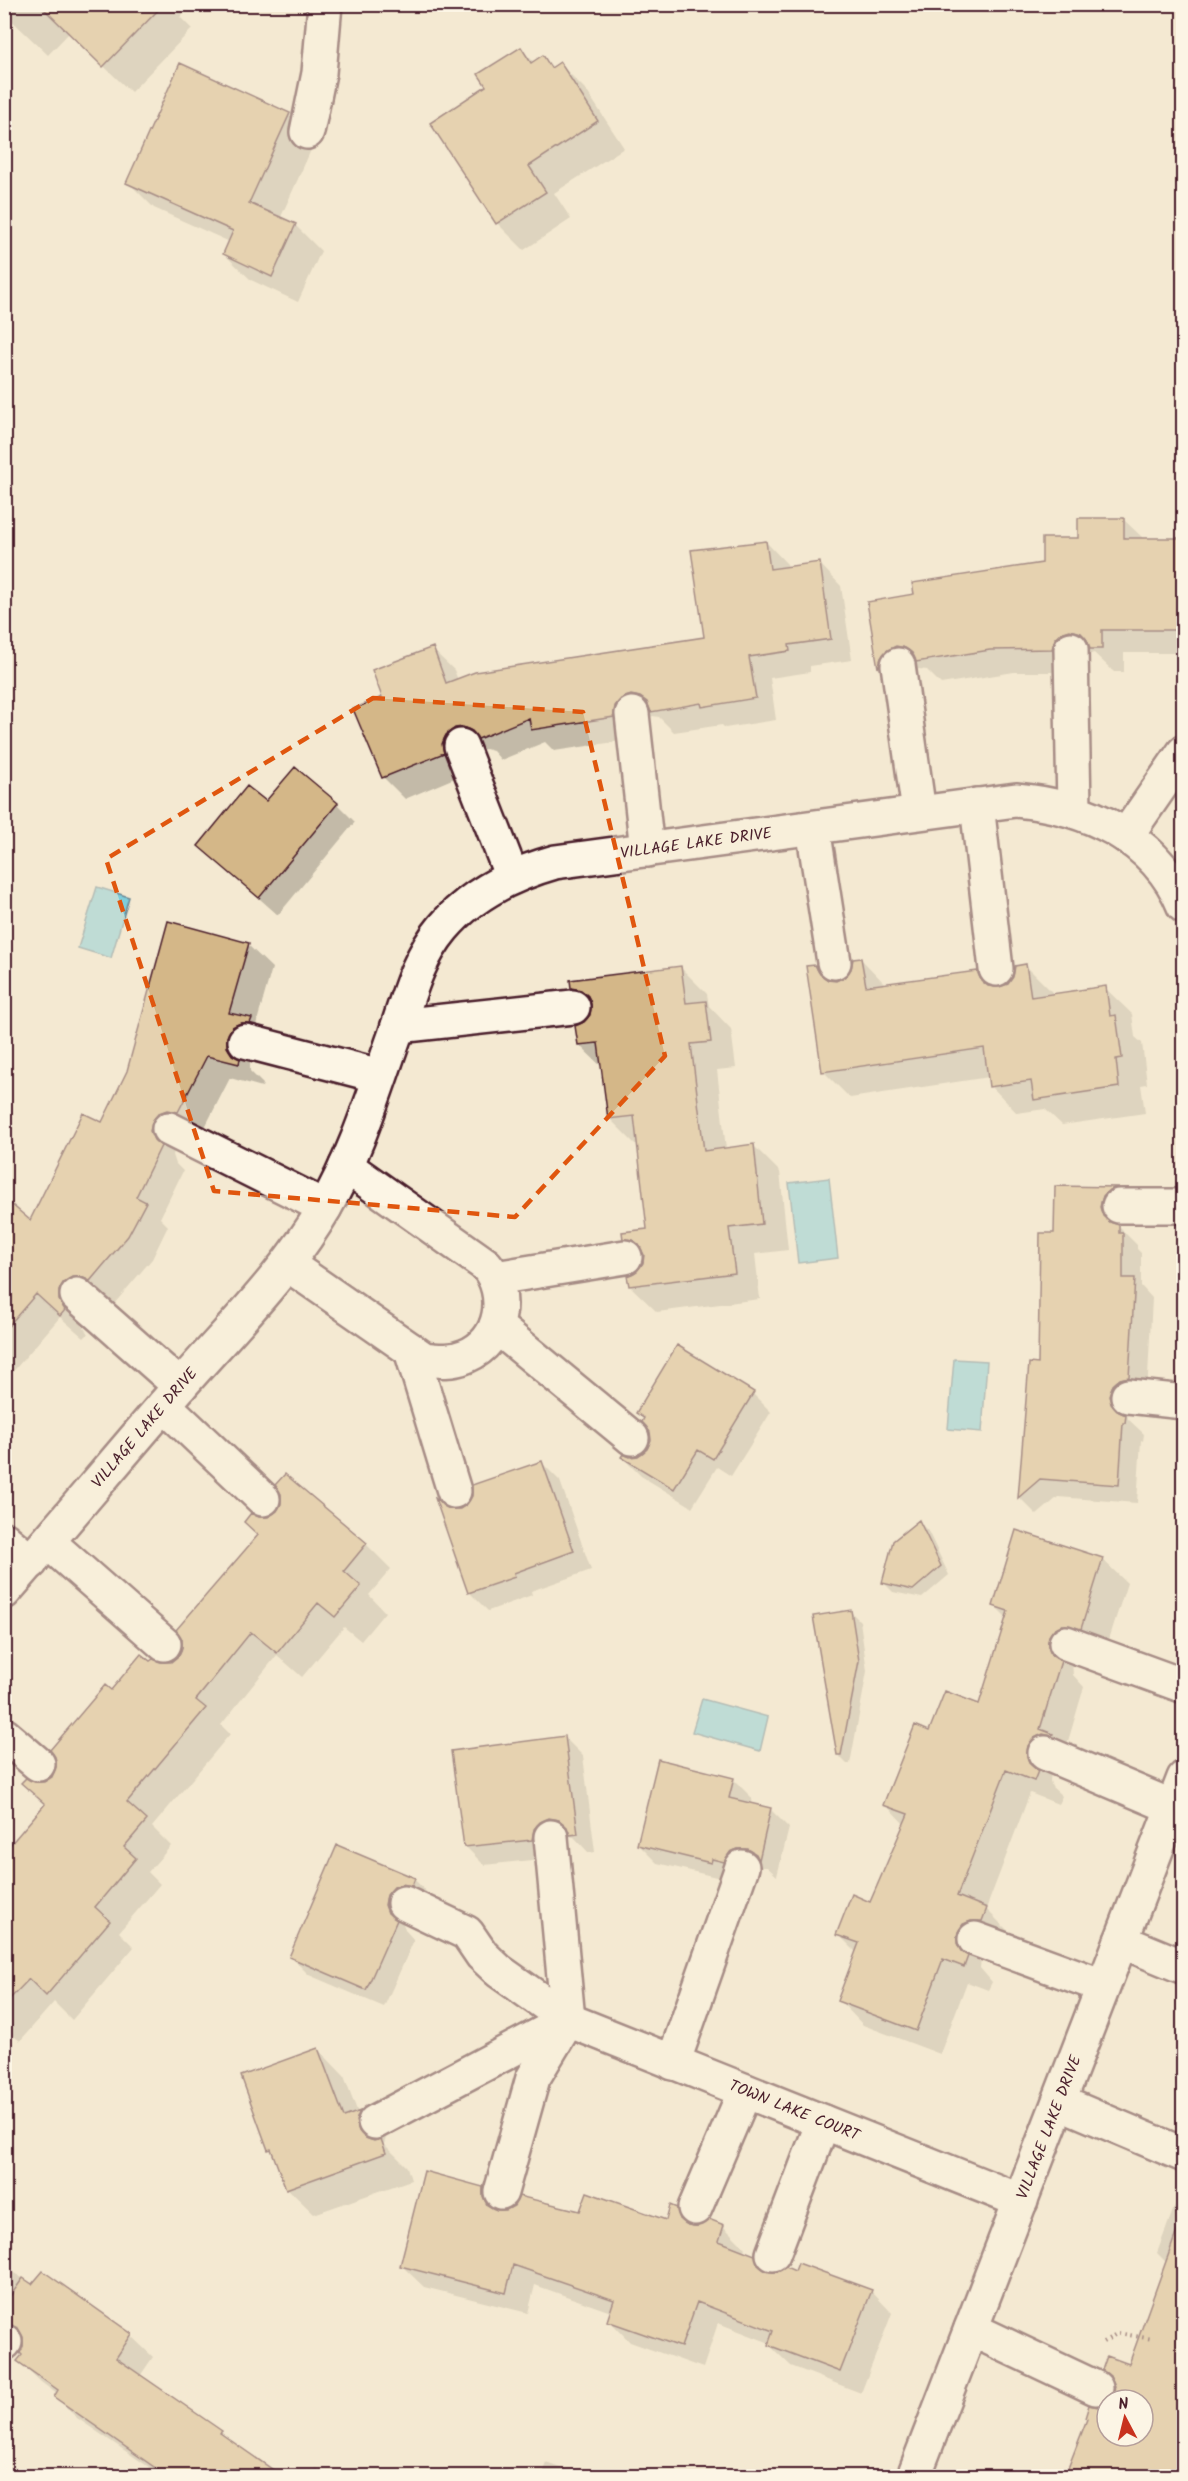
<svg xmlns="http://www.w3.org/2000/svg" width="1188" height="2481" viewBox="0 0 1188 2481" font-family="Kalam,sans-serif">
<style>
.water{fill:#7ecdda;stroke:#698794;stroke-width:1.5}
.shadow{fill:#0003}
.building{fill:#d4b788;stroke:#4a1f2b;stroke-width:1.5}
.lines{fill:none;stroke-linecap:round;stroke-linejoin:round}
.minor-casing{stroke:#4a1f2b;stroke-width:38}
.path{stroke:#4a1f2b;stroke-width:4;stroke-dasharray:1.5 4.5;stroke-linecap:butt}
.minor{stroke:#fcf5e5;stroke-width:33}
.marked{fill:none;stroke:#e0560e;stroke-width:4.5;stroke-dasharray:12 8;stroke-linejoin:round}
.labels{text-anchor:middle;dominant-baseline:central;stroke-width:4.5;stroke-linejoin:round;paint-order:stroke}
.street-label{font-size:16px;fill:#4a1f2b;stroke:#fcf5e5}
</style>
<rect width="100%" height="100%" fill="#f4e9d2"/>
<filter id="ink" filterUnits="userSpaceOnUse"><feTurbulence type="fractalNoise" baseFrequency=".0167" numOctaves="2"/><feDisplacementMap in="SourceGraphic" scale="12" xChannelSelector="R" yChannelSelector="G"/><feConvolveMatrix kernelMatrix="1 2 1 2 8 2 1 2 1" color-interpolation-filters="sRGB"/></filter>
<g filter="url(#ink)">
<path class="water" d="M 97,887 L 129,897 L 111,958 L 78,948 Z
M 829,1178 L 838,1258 L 798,1263 L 789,1183 Z
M 954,1359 L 987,1361 L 982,1432 L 948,1429 Z
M 702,1699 L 768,1717 L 760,1751 L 692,1732 Z"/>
<path class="shadow" d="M 4,4 L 179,4 L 186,11 L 180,17 L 192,29 L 131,92 L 69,33 L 48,55 L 4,13 Z
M 521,49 L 535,63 L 543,57 L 554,68 L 560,64 L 586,90 L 624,148 L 554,193 L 571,219 L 524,250 L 497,223 L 432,123 L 488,87 Z
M 289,114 L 315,141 L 280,219 L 295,225 L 321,251 L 298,302 L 251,280 L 224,254 L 230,242 L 154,208 L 128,182 Z
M 1123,519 L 1144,539 L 1181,540 L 1184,542 L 1184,653 L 1124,653 L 1124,672 L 1114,672 L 1094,653 L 1084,656 L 1075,672 L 1014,672 L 941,684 L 927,670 L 919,669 L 909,674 L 901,690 L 879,668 L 869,603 L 916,596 L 1043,564 L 1080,540 Z
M 766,542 L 787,564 L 788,568 L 820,564 L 841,586 L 852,660 L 810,666 L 810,672 L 770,678 L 776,720 L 725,728 L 722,725 L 674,732 L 659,717 L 653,716 L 643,720 L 635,739 L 554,751 L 545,742 L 501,760 L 493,751 L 486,749 L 477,750 L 464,774 L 405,799 L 383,777 L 384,697 L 432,649 L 454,670 L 458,680 L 705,639 Z
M 266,804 L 337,804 L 355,822 L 278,915 L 200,846 Z
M 248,945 L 272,968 L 256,1025 L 274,1043 L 255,1051 L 250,1061 L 250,1071 L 263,1084 L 262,1087 L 230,1078 L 201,1135 L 176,1144 L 173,1155 L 176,1164 L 183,1171 L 160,1218 L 168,1226 L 152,1259 L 114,1304 L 106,1300 L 82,1315 L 82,1325 L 88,1334 L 84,1338 L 60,1317 L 4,1382 L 4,1200 L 31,1223 L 102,1124 Z
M 861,959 L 886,985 L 977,973 L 992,988 L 1008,986 L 1026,966 L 1052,992 L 1053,996 L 1105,988 L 1132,1014 L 1135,1037 L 1142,1043 L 1147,1084 L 1141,1085 L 1145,1113 L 1062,1125 L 1045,1109 L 1017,1113 L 991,1086 L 989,1077 L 850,1098 L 824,1072 L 815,966 L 830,981 L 837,982 L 847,977 Z
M 681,968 L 707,994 L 709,1006 L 731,1029 L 736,1068 L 717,1070 L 726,1149 L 754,1146 L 780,1172 L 788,1250 L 755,1254 L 760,1299 L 657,1312 L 630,1286 L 644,1264 L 645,1258 L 624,1238 L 649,1230 L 639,1144 L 635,1144 L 609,1118 L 603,1068 L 579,1045 L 584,1024 L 591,1016 L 592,1008 L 572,988 Z
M 1056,1188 L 1118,1188 L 1135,1205 L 1121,1215 L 1118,1226 L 1137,1245 L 1137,1249 L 1141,1253 L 1141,1286 L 1152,1298 L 1147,1395 L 1131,1403 L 1127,1414 L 1128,1419 L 1144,1434 L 1143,1441 L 1141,1440 L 1137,1503 L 1058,1497 L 1037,1515 L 1019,1497 L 1030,1365 L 1040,1365 L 1056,1235 Z
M 753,1394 L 771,1412 L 731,1476 L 717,1467 L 692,1507 L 641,1476 L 622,1457 L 639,1457 L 648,1450 L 652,1441 L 651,1431 L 638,1413 Z
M 542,1463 L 560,1481 L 591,1570 L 531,1591 L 532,1595 L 488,1611 L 470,1593 L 438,1502 L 449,1511 L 460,1510 Z
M 285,1476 L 366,1544 L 391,1569 L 369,1595 L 385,1612 L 361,1641 L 344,1627 L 302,1677 L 277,1655 L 221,1725 L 230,1734 L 152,1827 L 171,1846 L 148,1872 L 160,1884 L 119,1932 L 134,1947 L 72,2020 L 54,2002 L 20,2041 L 4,2028 L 4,1854 L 45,1806 L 23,1783 L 44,1783 L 54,1777 L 112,1693 L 151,1663 L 171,1663 L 180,1657 L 259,1536 L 259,1519 L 268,1519 L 278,1512 L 283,1504 Z
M 919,1522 L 928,1531 L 949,1575 L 922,1598 L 893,1592 L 884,1583 Z
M 1102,1559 L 1127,1583 L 1105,1652 L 1072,1661 L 1073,1675 L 1084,1687 L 1066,1748 L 1051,1771 L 1050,1781 L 1052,1787 L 1062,1796 L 1058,1804 L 1030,1793 L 986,1909 L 1010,1933 L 1006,1945 L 981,1957 L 980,1968 L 992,1982 L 988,1990 L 967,1982 L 940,2054 L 863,2025 L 839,2000 L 857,1953 L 838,1934 L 871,1904 L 905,1825 L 885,1804 L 930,1733 L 980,1706 L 1007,1618 L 995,1606 Z
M 851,1612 L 860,1621 L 867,1671 L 850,1764 L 847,1764 L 838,1755 Z
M 564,1737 L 583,1756 L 595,1852 L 589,1853 L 574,1837 L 568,1836 L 558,1840 L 550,1858 L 484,1865 L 465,1846 Z
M 733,1779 L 752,1798 L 750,1805 L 771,1810 L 789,1828 L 777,1876 L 767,1867 L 757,1867 L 729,1880 L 657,1863 L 639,1845 Z
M 338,1847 L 414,1879 L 432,1898 L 430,1904 L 405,1914 L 403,1924 L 406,1931 L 414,1940 L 384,2007 L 309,1975 L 291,1957 Z
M 318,2049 L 344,2076 L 358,2113 L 360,2112 L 386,2138 L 384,2144 L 407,2167 L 411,2180 L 314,2214 L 287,2188 L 275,2155 L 269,2149 Z
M 1184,2181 L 1184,2466 L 1180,2465 L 1176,2476 L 1066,2476 L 1089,2419 L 1098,2408 L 1107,2405 L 1107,2436 L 1143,2436 L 1143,2400 L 1111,2400 L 1116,2387 L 1114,2380 L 1104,2370 L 1130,2366 L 1167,2263 L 1157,2253 Z
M 482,2188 L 504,2210 L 581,2212 L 666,2222 L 676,2209 L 694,2228 L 723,2226 L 745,2248 L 743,2252 L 754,2256 L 771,2273 L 871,2291 L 892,2313 L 861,2393 L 791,2366 L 769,2345 L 770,2343 L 718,2323 L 703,2368 L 630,2342 L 609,2320 L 611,2312 L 535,2285 L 528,2313 L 424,2287 L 402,2266 Z
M 4,2265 L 33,2286 L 43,2273 L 131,2336 L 153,2357 L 140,2376 L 221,2432 L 234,2445 L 279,2476 L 162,2476 L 77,2418 L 56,2397 L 57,2394 L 41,2382 L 19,2361 L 24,2355 L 27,2342 L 12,2352 L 4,2347 Z
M 547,2463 L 583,2476 L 542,2476 Z
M 316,2468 L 330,2476 L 311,2476 Z"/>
<path class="building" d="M 39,4 L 164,4 L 103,67 Z
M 521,47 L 531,63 L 543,55 L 551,68 L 560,62 L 598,121 L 529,166 L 546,192 L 496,224 L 430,123 L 486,86 L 478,74 Z
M 180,63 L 290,113 L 249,203 L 296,224 L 272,277 L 223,254 L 233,231 L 126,183 Z
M 1078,518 L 1124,518 L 1124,538 L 1182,538 L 1182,630 L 1102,630 L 1102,649 L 1090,649 L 1087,640 L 1081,633 L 1070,630 L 1061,633 L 1055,639 L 1052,649 L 990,650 L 916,662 L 912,653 L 905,648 L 896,646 L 886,651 L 881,658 L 878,668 L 867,602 L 914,594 L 912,583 L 1042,563 L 1042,538 L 1078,538 Z
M 766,541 L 770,569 L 820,562 L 831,639 L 789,645 L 790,651 L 749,657 L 756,698 L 702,707 L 701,703 L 651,712 L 647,702 L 640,697 L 631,695 L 621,699 L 615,706 L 614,717 L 531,730 L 529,718 L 478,739 L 472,731 L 463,727 L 455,728 L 446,735 L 442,744 L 444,753 L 382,778 L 353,709 L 382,697 L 372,670 L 433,647 L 446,683 L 475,672 L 704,637 L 691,550 Z
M 295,767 L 338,803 L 259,898 L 198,846 L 247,786 L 266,801 Z
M 168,921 L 249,943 L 229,1013 L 252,1018 L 250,1023 L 241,1023 L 232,1027 L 227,1037 L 227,1047 L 232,1055 L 240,1059 L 239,1064 L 207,1056 L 178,1112 L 167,1110 L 159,1113 L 153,1120 L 150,1131 L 154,1140 L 161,1146 L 136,1197 L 146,1202 L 128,1236 L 90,1281 L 81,1277 L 72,1277 L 63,1283 L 59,1291 L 59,1300 L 65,1310 L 60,1316 L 36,1294 L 4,1331 L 4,1198 L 30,1220 L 83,1113 L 102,1122 L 127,1071 Z
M 861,958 L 866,986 L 977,971 L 981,980 L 988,986 L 999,987 L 1008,984 L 1013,977 L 1015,966 L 1026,964 L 1031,997 L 1106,986 L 1110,1016 L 1116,1015 L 1122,1058 L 1116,1059 L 1119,1087 L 1034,1100 L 1031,1081 L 989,1087 L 984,1048 L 822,1072 L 806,966 L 815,965 L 820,974 L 828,980 L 836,981 L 846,976 L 851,969 L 853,959 Z
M 681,966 L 686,1003 L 706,1001 L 711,1042 L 691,1044 L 704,1151 L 754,1144 L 762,1224 L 729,1228 L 735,1273 L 629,1286 L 627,1276 L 637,1271 L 643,1263 L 644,1255 L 639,1245 L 632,1240 L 623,1239 L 622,1232 L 647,1229 L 634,1116 L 608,1119 L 598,1043 L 578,1045 L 575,1026 L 584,1022 L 590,1015 L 591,1004 L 588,996 L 581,990 L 571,988 L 570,980 Z
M 1055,1186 L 1118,1187 L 1109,1190 L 1103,1196 L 1100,1207 L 1103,1216 L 1110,1222 L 1119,1225 L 1119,1233 L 1123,1233 L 1123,1278 L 1135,1278 L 1129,1377 L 1120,1379 L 1113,1385 L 1109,1395 L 1111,1404 L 1117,1411 L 1126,1415 L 1125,1423 L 1123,1423 L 1119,1485 L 1040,1479 L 1018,1498 L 1029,1363 L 1038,1364 L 1040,1233 L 1054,1233 Z
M 677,1345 L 754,1392 L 713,1459 L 698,1450 L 674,1489 L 621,1457 L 623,1454 L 630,1457 L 638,1456 L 647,1449 L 651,1440 L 650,1432 L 642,1422 L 644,1418 L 636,1413 Z
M 542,1461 L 574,1551 L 514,1573 L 515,1577 L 468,1593 L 435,1498 L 449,1509 L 460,1509 L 467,1504 L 472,1496 L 472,1485 Z
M 285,1474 L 367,1543 L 344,1571 L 361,1586 L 335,1617 L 318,1603 L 277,1653 L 251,1632 L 196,1700 L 206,1708 L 127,1802 L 147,1820 L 124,1847 L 136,1858 L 95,1907 L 110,1921 L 46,1996 L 29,1979 L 4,2005 L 4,1852 L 45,1804 L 21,1783 L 26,1778 L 35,1782 L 44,1782 L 52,1777 L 56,1767 L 55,1757 L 50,1750 L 105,1685 L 111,1690 L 141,1654 L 150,1661 L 153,1659 L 161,1662 L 171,1662 L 178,1656 L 182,1647 L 182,1639 L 176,1630 L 258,1535 L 244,1522 L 251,1513 L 259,1517 L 268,1517 L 277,1511 L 281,1504 L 281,1494 L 275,1485 Z
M 919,1520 L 941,1566 L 913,1590 L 882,1583 L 893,1541 Z
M 1016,1530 L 1103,1558 L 1081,1629 L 1062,1625 L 1054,1629 L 1049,1636 L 1048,1646 L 1051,1655 L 1061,1661 L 1040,1729 L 1053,1734 L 1052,1736 L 1043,1734 L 1034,1738 L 1028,1746 L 1027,1756 L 1030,1764 L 1038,1771 L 1034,1781 L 1006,1770 L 957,1896 L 987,1908 L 982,1921 L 971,1921 L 963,1924 L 958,1932 L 957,1943 L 961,1951 L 968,1956 L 964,1967 L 943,1959 L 916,2031 L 837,2001 L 859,1943 L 836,1935 L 852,1894 L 870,1902 L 908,1814 L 883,1805 L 915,1725 L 929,1731 L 945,1691 L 979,1704 L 1008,1611 L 993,1606 Z
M 851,1610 L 859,1661 L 841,1755 L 837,1755 L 813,1616 Z
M 565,1736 L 578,1834 L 570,1835 L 567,1827 L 559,1820 L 549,1818 L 540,1822 L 534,1829 L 532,1840 L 464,1847 L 451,1751 Z
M 658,1759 L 734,1778 L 729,1798 L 771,1808 L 759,1860 L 756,1854 L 748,1849 L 738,1849 L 730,1852 L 724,1862 L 712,1859 L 711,1863 L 637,1845 Z
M 337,1845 L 415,1878 L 412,1886 L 402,1884 L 394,1887 L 387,1895 L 385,1905 L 388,1913 L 397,1920 L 366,1990 L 289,1957 Z
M 318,2048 L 344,2117 L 360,2111 L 356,2121 L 359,2131 L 366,2138 L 374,2141 L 381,2139 L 386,2153 L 286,2189 L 271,2149 L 268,2150 L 241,2076 Z
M 424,2171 L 483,2187 L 483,2196 L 487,2205 L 497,2210 L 506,2210 L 514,2206 L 519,2196 L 580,2211 L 587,2192 L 666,2220 L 670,2205 L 677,2208 L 680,2219 L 688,2225 L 698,2226 L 709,2219 L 724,2225 L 719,2241 L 755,2255 L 758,2265 L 766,2271 L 777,2272 L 786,2267 L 795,2271 L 798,2263 L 872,2290 L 840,2372 L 768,2345 L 773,2331 L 697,2302 L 681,2347 L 607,2321 L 614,2300 L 513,2265 L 506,2293 L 400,2266 Z
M 1178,2228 L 1184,2229 L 1184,2476 L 1065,2476 L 1087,2419 L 1085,2418 L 1089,2405 L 1098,2407 L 1107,2403 L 1107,2436 L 1143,2436 L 1143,2400 L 1110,2400 L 1113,2395 L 1115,2386 L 1111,2377 L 1102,2370 L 1107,2356 L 1129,2364 Z
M 43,2271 L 132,2334 L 116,2358 L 222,2431 L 220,2433 L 282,2476 L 167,2476 L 54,2397 L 58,2390 L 17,2361 L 22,2355 L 20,2353 L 23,2346 L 23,2337 L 18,2328 L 4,2324 L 4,2305 L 23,2278 L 32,2284 Z"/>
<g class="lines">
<g class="minor-casing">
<g id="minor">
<path d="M 307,132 L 319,73 L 325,4"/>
<path d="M 1071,649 L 1074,809"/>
<path d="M 898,665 L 919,812"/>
<path d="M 632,714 L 647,850"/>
<path d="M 461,746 L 512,877"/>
<path d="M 977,805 L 996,969"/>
<path d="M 813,828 L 834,962"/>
<path d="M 1126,836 L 1184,752"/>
<path d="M 398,1026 L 573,1007"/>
<path d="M 245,1041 L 380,1076"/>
<path d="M 169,1129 L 325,1207"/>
<path d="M 1119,1206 L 1184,1206"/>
<path d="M 287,1264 L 424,1359 C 439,1361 452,1362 466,1356 C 503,1341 510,1293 486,1265 L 346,1166"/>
<path d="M 495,1278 L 625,1257"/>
<path d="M 77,1295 L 180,1386"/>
<path d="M 496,1326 L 632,1438"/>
<path d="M 411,1350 L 454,1491"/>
<path d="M 1128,1396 L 1184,1402"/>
<path d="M 164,1405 L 263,1499"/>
<path d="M 4,1539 L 31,1562"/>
<path d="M 48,1542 L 164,1644"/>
<path id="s1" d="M 4,1592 C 64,1523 122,1453 182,1384 C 231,1328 286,1274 324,1209 C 356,1154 374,1094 395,1035 C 408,997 417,959 443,928 C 471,894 513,874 555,862 L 1016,800 C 1085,806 1156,837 1184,906"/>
<path d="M 1066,1643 L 1184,1686"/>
<path d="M 4,1735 L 38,1764"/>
<path d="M 1045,1753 L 1173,1807"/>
<path id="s2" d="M 404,1903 L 467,1933 L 482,1955 L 499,1971 L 568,2020 L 1021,2201"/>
<path d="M 975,1939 L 1103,1986"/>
<path d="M 1121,1941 L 1184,1967"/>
<path d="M 673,2063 L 742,1867"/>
<path d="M 1059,2102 L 1184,2155"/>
<path d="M 375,2122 L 568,2020"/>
<path d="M 501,2192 L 533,2078 L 568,2020 L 551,1837"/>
<path d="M 695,2208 L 745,2091"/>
<path d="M 773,2254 L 823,2122"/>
<path d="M 971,2329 L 1096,2388"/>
<path d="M 4,2343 L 5,2342"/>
<path id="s3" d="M 914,2476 L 1184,1778"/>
</g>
</g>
<path class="path" d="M 1103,2342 L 1118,2333 L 1152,2339"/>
<use href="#minor" class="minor"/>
</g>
</g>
<path d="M0 0H1188V2481H0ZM 373,698 L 583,712 L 665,1056 L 515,1217 L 214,1191 L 106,859 Z" fill="#f4e9d2" fill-opacity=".55" fill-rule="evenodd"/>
<path class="marked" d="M 373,698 L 583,712 L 665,1056 L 515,1217 L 214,1191 L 106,859 Z"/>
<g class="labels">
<g class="street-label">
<text stroke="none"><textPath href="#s1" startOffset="1080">VILLAGE LAKE DRIVE</textPath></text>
<text stroke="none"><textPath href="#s1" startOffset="216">VILLAGE LAKE DRIVE</textPath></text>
<text stroke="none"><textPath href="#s2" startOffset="448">TOWN LAKE COURT</textPath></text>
<text stroke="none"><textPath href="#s3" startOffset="374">VILLAGE LAKE DRIVE</textPath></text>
</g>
</g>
<rect width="1188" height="2481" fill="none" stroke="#fcf5e5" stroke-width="24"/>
<rect x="12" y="12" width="1164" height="2457" fill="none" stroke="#4a1f2b" stroke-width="2" filter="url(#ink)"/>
<g transform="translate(1125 2418) rotate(353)"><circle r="28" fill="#fcf5e5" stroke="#b59f9b" stroke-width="1.5"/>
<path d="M0-4.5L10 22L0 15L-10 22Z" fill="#c8321e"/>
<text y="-9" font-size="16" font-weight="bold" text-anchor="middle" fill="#4a1f2b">N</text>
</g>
</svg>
